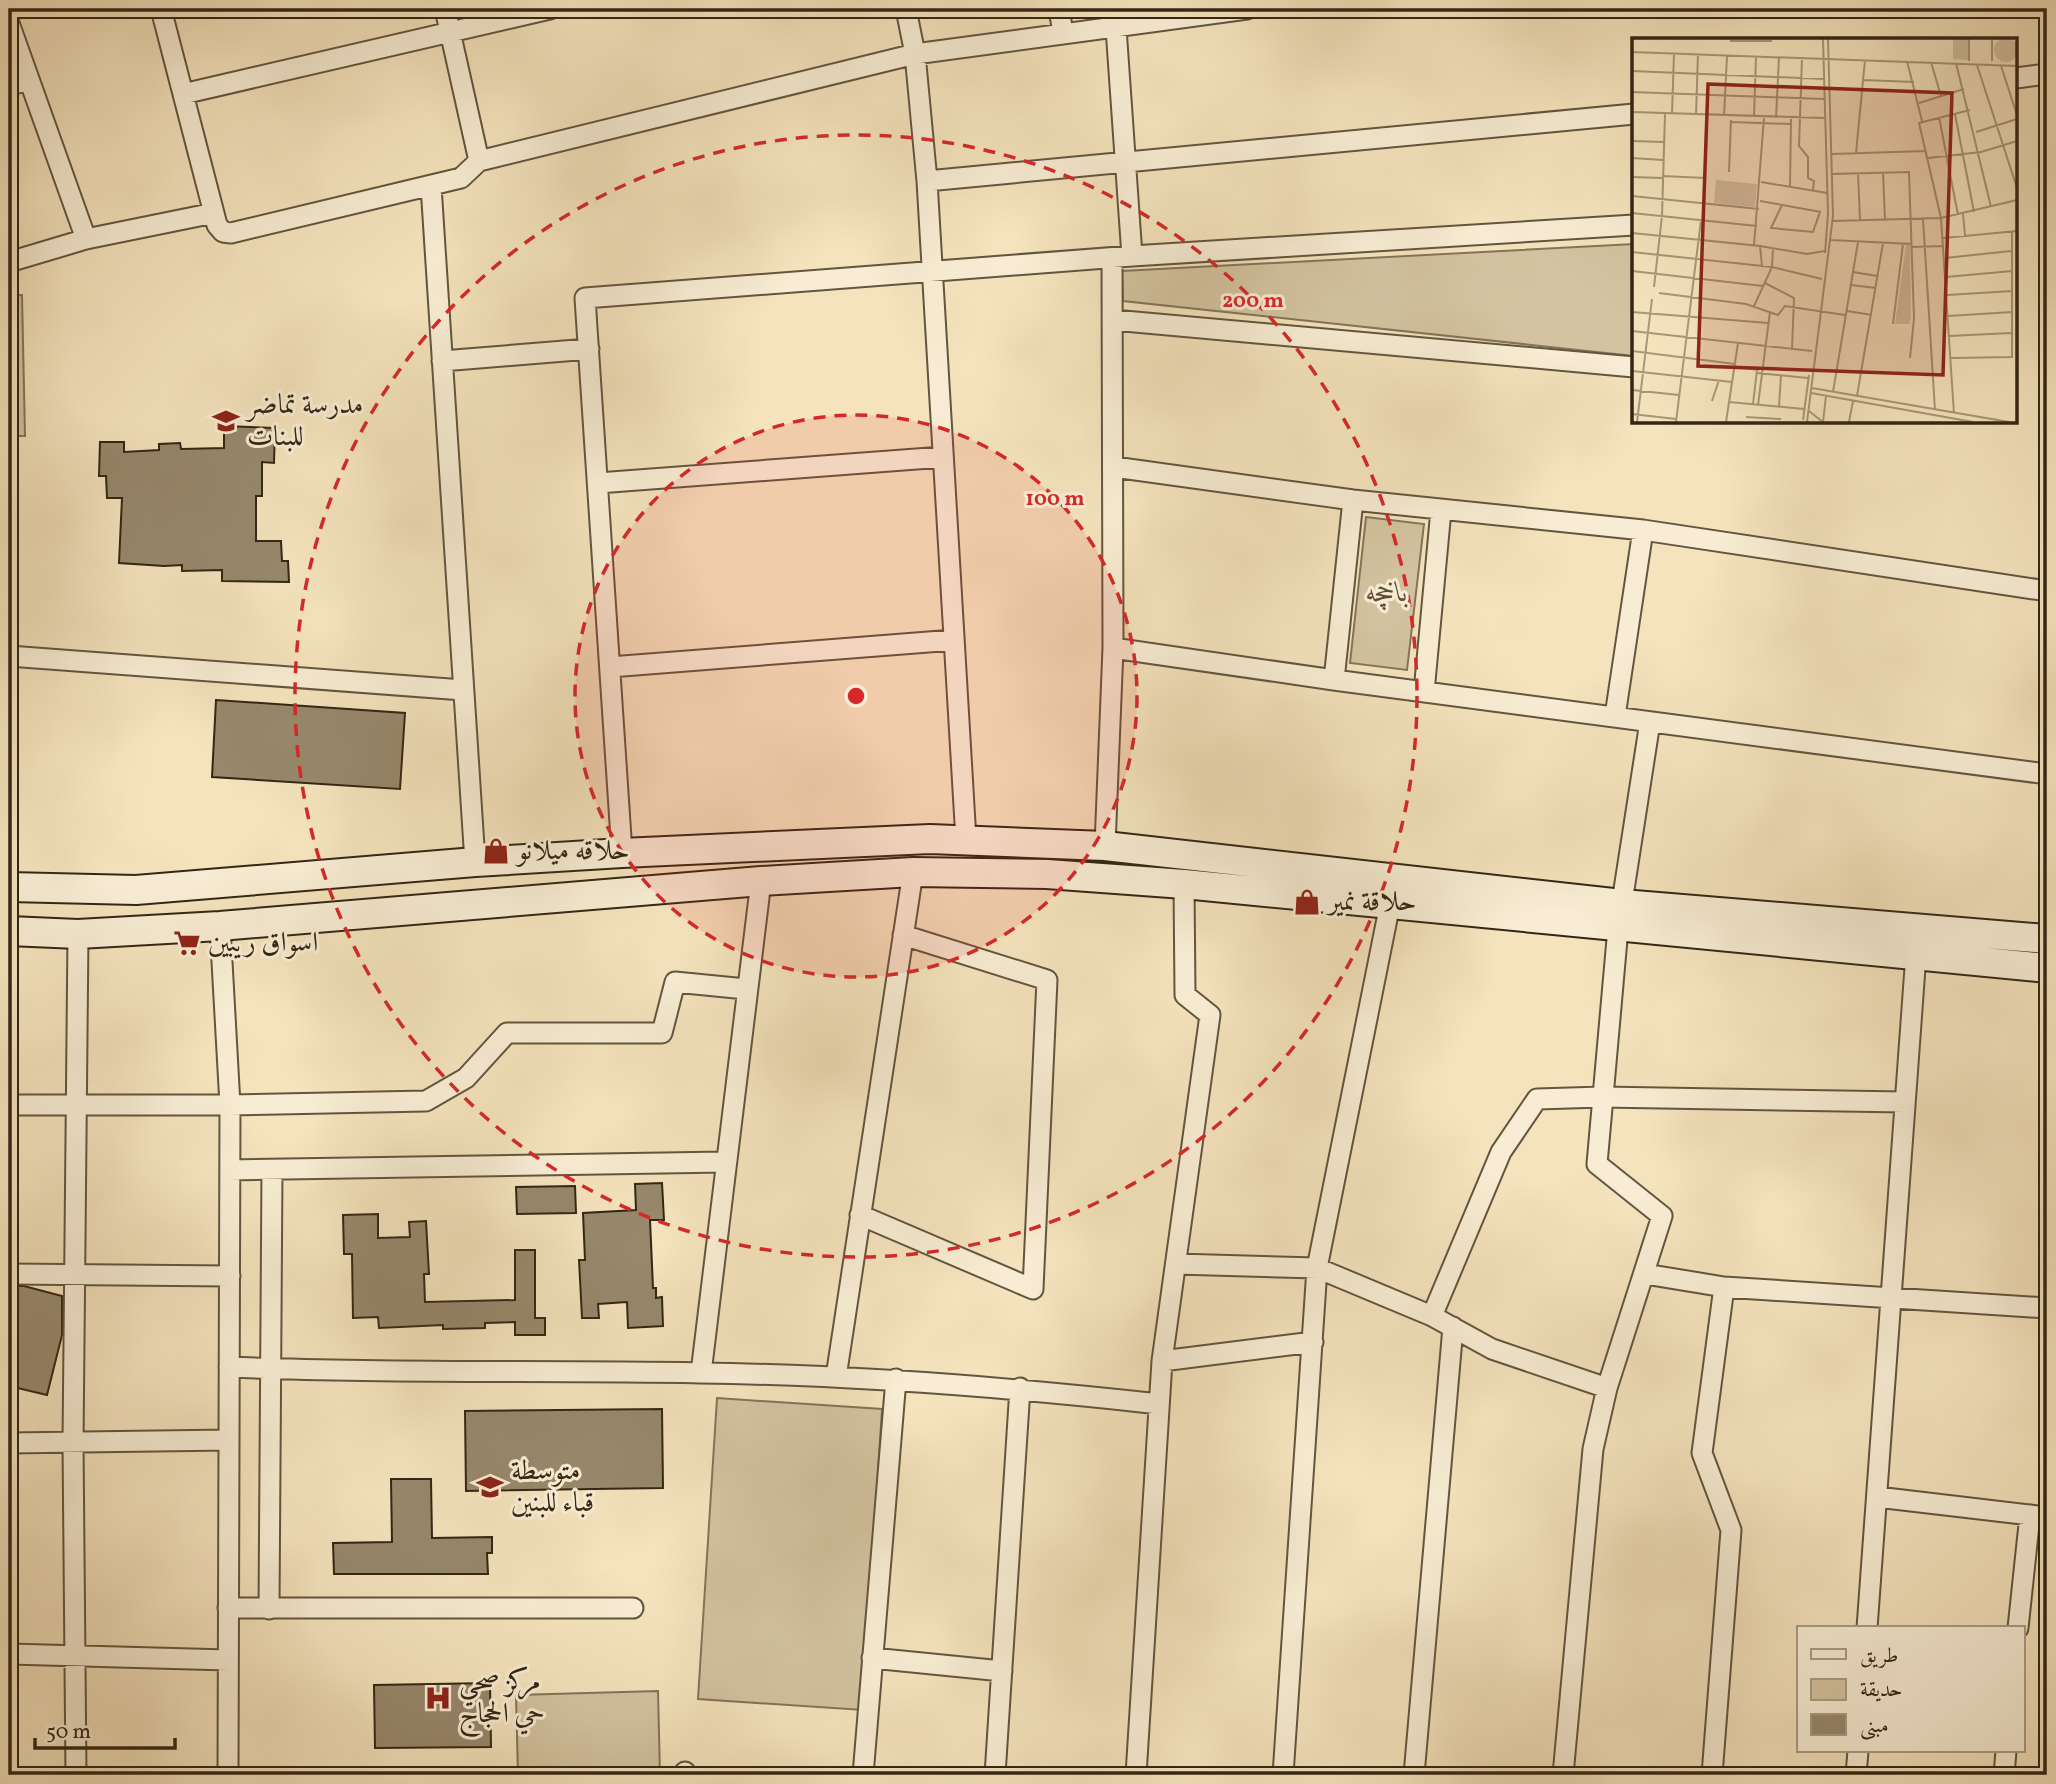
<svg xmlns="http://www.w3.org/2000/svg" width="2056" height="1784" viewBox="0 0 2056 1784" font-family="Vollkorn,Amiri,serif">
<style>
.green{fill:#d3c3a0;stroke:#83745a;stroke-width:2}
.building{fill:#97886c;stroke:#332614;stroke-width:2}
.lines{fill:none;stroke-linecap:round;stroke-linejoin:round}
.minor-casing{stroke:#63553e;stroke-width:23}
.secondary-casing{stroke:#332614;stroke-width:32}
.minor{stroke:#f8edd4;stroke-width:19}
.secondary{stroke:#f8edd4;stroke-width:28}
.ring{fill:none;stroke:#d62828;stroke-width:3.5;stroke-dasharray:12 9}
.labels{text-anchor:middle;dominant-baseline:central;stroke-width:6;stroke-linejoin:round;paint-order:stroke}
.poi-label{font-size:28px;fill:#332614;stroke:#f8edd4;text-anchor:start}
.park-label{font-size:28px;font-style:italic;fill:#5b4d37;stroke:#f8edd4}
.inset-road{fill:none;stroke:#a79779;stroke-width:2}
.view{fill:#8f2418;fill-opacity:0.15;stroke:#8f2418;stroke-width:3.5}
.inset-edge{fill:none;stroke:#332614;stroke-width:3.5}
.centre{fill:#d62828;stroke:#f8edd4;stroke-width:3.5}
.ring-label{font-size:21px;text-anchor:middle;font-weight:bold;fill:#d62828;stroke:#f8edd4;stroke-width:6;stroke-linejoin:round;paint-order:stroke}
</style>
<rect width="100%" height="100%" fill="#f4e3bd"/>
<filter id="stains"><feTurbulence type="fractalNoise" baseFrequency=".00286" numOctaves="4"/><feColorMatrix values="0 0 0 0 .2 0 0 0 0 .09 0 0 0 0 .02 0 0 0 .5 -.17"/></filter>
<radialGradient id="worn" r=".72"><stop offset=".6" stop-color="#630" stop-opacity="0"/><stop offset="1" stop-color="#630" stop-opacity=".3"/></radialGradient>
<path class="green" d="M 1634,244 L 1634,356 L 1123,301 L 1122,271 Z
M 22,295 L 25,436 L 9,436 L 9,296 Z
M 1366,517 L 1424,524 L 1407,670 L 1350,663 Z
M 717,1398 L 882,1409 L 863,1710 L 698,1699 Z
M 658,1691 L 660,1775 L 518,1775 L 516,1695 Z"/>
<path class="building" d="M 224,426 L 275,428 L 274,463 L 262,462 L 262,496 L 256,496 L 256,541 L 281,541 L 282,561 L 288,561 L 289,582 L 222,581 L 222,570 L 182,571 L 182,565 L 164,566 L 119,563 L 122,498 L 107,498 L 106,476 L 99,476 L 100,442 L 124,442 L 124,452 L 159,450 L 159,444 L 180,443 L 181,449 L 224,448 Z
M 216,700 L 405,713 L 400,789 L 212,777 Z
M 662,1183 L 664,1220 L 650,1220 L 653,1288 L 656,1288 L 656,1298 L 662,1297 L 663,1326 L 628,1328 L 627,1302 L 598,1304 L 599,1318 L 582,1318 L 579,1260 L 585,1260 L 583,1213 L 636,1210 L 635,1184 Z
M 575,1186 L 576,1213 L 517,1214 L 516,1187 Z
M 378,1214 L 378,1238 L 410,1237 L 409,1222 L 426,1221 L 429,1274 L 424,1274 L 425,1302 L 515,1300 L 515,1250 L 535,1250 L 535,1318 L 545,1318 L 545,1335 L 515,1335 L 515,1322 L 485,1323 L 485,1328 L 443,1329 L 443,1325 L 379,1328 L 378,1317 L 353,1318 L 352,1254 L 344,1254 L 343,1215 Z
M 9,1286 L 24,1286 L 62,1296 L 62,1335 L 47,1395 L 9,1386 Z
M 662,1409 L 663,1488 L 466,1491 L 465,1411 Z
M 391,1479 L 431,1479 L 432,1538 L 492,1537 L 492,1553 L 487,1553 L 488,1574 L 334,1574 L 333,1543 L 392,1542 Z
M 490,1683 L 491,1747 L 375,1748 L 374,1685 Z"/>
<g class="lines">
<g class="minor-casing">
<path id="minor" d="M 161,9 L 217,225 L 223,232 L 231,233 L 461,178 L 479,161 L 915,54 L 1247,9
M 445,9 L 479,161
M 906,9 L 915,54 L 927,181 L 966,840
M 1059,9 L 1063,33
M 9,23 L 86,239
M 1116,28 L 1132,256
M 2016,78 L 2047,74
M 9,86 L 29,79
M 183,94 L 550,9
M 927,181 L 1634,114
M 431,186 L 475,862
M 9,262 L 86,239 L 214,213
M 1113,320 L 1634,367
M 442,361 L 589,349
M 1114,467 L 1353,500 L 1643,530 L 2047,591
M 598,483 L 943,457
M 1113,648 L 1334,680 L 2047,774
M 9,656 L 463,690
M 610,667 L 954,640
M 1334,680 L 1353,500
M 1424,692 L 1441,510
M 1615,716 L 1643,530
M 1105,846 L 1113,648 L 1112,258
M 622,853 L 585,298 L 1132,256 L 1634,225
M 220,926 L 230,1105 L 228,1775
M 9,1105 L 230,1105 L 426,1101 L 466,1078 L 507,1033 L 662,1033 L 675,982 L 746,989
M 230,1170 L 725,1162
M 860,1215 L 1033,1289 L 1047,980 L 903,935
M 1176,1264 L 1317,1268 L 1432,1316 L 1492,1349 L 1607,1388
M 9,1274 L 230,1276
M 1645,1274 L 1724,1287 L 2047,1308
M 1432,1316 L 1501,1152 L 1537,1099 L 1602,1097 L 1905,1102
M 1162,1361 L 1210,1015 L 1185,995 L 1184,884
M 229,1367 C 386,1374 543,1370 700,1373 C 854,1375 1006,1387 1159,1404
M 701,1373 L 761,881
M 836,1377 L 913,872
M 9,1443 L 229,1440
M 1877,1497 L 2047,1517
M 228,1608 L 633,1608
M 269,1609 L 272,1170
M 1867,1628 L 1916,954
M 2018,1628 L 2030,1515
M 9,1654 L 228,1660
M 872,1658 L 1002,1671
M 76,1775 L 73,1443 L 78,934
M 685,1775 L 685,1772
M 863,1775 L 896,1379
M 995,1775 L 1020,1388
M 1136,1775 L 1162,1361 L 1313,1342
M 1283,1775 L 1317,1268 L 1390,904
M 1414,1775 L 1453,1327
M 1563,1775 L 1593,1449 L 1607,1388 L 1662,1216 L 1597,1164 L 1618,928 L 1650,722
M 1712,1775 L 1731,1530 L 1702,1453 L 1724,1287
M 1856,1775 L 1858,1751
M 2004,1775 L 2006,1751"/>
</g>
<g class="secondary-casing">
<path id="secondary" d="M 9,887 L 136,890 L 475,862 L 622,853 L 930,839 L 1105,846 L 1622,904 L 2047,939
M 9,931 L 78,934 L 220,926 L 761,881 L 913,872 L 1047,874 L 1184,884 L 2047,968"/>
</g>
<use href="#minor" class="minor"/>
<use href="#secondary" class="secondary"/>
</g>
<circle cx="856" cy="696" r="281" fill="#d62828" fill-opacity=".12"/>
<g class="ring">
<circle cx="856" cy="696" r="281"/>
<circle cx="856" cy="696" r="561"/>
</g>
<defs>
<g id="school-bare" transform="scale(2.1)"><path d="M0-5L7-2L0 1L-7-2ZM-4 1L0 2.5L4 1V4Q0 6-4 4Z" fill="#8f2418" stroke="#f8edd4" stroke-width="2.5" paint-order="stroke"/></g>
<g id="shop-bare" transform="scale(2.1)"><path d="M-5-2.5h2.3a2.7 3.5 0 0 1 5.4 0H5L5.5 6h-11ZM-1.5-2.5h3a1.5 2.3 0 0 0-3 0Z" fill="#8f2418" stroke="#f8edd4" stroke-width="2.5" paint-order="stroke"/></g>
<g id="supermarket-bare" transform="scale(2.1)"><path d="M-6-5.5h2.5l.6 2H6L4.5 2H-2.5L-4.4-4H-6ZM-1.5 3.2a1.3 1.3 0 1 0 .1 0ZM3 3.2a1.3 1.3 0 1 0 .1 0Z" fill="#8f2418" stroke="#f8edd4" stroke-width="2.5" paint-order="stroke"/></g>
<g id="hospital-bare" transform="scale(2.1)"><path d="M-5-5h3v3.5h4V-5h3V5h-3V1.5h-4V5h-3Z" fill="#8f2418" stroke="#f8edd4" stroke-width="2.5" paint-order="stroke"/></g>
</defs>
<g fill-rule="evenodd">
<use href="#school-bare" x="226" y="421"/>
<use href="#shop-bare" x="496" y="851"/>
<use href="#shop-bare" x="1307" y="902"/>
<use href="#supermarket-bare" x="187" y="943"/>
<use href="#school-bare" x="490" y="1487"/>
<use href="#hospital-bare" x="438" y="1698"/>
</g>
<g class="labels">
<g class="poi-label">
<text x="247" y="405">مدرسة تماضر<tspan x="247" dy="32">للبنات</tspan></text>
<text x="517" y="851">حلاقه ميلانو</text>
<text x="1328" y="902">حلاقة نمير</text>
<text x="208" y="943">اسواق ريبين</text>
<text x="511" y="1471">متوسطة<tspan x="511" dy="32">قباء للبنين</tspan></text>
<text x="459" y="1682">مركز صحي<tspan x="459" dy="32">حي الحجاج</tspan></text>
</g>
<g class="park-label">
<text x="1387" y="593">باخچە</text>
</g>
</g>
<g transform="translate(1632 38)">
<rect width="385" height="385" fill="#f4e3bd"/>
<path d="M362 12a12 12 0 1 1 24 0a12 12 0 1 1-24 0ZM 321,1 L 336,1 L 336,22 L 321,21 ZM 84,142 L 125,146 L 123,169 L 82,165 ZM 274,207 L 278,207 L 279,280 L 277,286 L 263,286 Z" fill="#d3c3a0"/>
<path class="inset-road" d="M 191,1 L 196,176 L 193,215M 360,1 L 360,23M 98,3 L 140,3M 0,14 L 385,28M 170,20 L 167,108 L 176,119 L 176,140 L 182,143 L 181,152M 275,23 L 290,83M 337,23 L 337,1M 299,24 L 309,58M 324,25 L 359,169M 345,27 L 385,150M 369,28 L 385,77M 0,33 L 193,41M 231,42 L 282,44M 0,54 L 192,61M 287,65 L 332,51M 0,74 L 192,80M 40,76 L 42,15M 323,76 L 342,174M 64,77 L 66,16M 92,78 L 95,18M 122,79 L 124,18M 307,79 L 326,177M 144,80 L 147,19M 98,84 L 159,86M 344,94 L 385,81M 0,103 L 32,104M 224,115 L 233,22M 200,116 L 293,113M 0,120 L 31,122M 296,120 L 349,114 L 385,103M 97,134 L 99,82M 251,134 L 253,182M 226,135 L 228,182M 200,136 L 277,134 L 282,280 L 278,320M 30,138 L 74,140M 0,139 L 30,140M 129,144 L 195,155M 158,149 L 159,81M 0,158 L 127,171M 128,163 L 189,174M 150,167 L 139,190 L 181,194 L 188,174M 0,175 L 125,188M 331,176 L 333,198M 291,181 L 303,372M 201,183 L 309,180 L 385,162M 0,195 L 128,208 L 130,228M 311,200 L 385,193M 199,202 L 280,206M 122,207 L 132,80M 128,208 L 175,216 L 193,213M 280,209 L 311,208M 0,214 L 140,229 L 190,241M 313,220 L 379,213M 0,233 L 131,248M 221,234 L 245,238M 314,239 L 380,233M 133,245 L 162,260 L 160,311M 219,247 L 244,250M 22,249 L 30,178 L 33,76M 27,255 L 114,266 L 146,277 L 153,268 L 213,277M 315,257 L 380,253M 122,268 L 140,229 L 141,210M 215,273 L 240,277M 0,274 L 136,285M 316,278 L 380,274M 261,286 L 271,206M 0,293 L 180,313M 317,298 L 379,295M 0,313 L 103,326M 318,320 L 380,319 L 380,193M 102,329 L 127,332M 0,333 L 100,344M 125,335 L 176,340M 180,350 L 377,384M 0,352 L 47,357M 201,354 L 226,204M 179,355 L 341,384M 225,358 L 251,205M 80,363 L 87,342M 97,364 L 172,371M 121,366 L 125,332M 126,367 L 138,274M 147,368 L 149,338M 177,373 L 191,384 L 194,358M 0,376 L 44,381M 322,376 L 309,180 L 287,85 L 338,72M 114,379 L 149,381M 171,382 L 177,337M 5,384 L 20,261M 44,384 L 69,182M 94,384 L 106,305M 175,384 L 201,178 L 196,1M 217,384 L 221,363"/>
<path class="view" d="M 76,46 L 320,55 L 311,337 L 66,328 Z"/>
<rect width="385" height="385" class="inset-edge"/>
</g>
<circle cx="856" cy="696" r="10" class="centre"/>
<g class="ring-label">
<text x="1253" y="307">200 m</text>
<text x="1055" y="505">100 m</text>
</g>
<rect width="2056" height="1784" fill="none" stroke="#f4e3bd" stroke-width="35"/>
<rect x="10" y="10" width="2035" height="1763" fill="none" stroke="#332614" stroke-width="3.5"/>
<rect x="18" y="18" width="2021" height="1749" fill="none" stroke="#332614" stroke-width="2"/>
<rect x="1797" y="1626" width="228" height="126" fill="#f8edd4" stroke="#a99d87" stroke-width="2"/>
<rect x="1811" y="1649" width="35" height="10" fill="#f8edd4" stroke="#a99d87" stroke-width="2"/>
<text x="1860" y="1662" font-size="21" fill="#332614">طريق</text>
<rect x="1811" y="1679" width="35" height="21" fill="#d3c3a0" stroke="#a99d87" stroke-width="2"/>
<text x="1860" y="1696" font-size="21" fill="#332614">حديقة</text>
<rect x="1811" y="1714" width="35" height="21" fill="#97886c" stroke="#a99d87" stroke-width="2"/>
<text x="1860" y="1732" font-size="21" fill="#332614">مبنى</text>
<path d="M35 1738v10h140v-10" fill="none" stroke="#332614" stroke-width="3.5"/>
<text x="46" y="1738" font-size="21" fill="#332614" stroke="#f8edd4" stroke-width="5" paint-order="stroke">50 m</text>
<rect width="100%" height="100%" filter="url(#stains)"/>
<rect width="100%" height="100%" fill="url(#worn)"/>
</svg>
